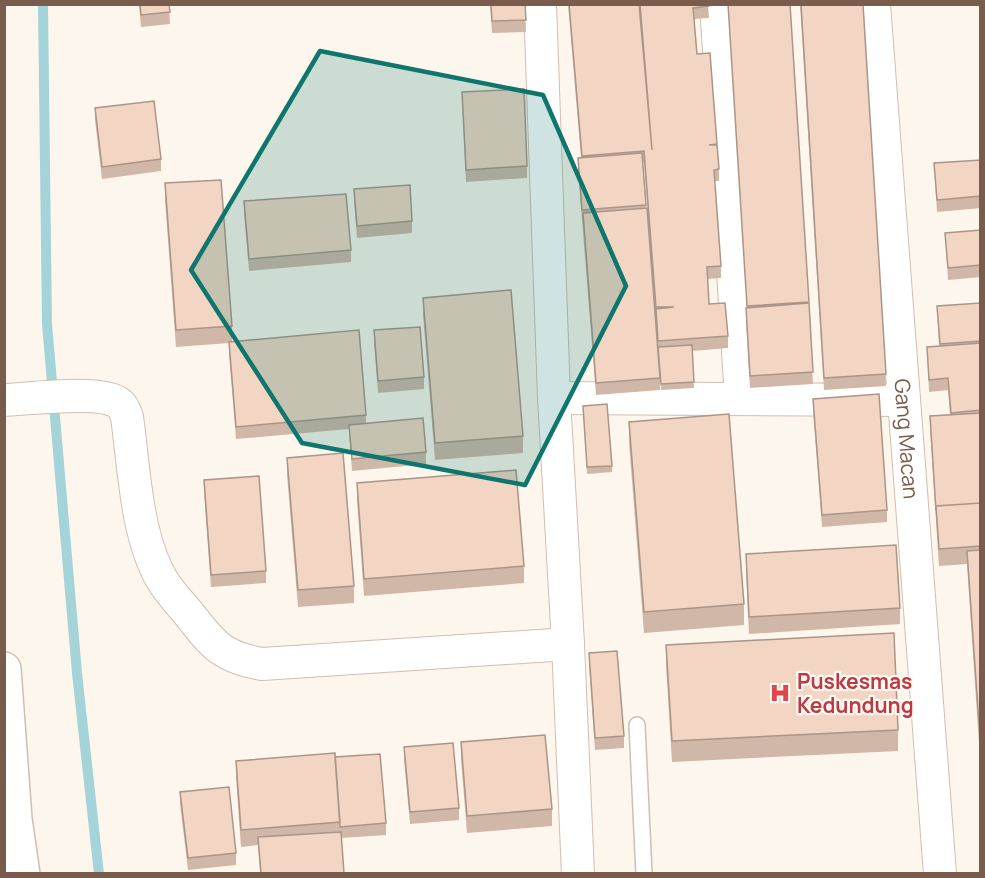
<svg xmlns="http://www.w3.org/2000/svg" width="985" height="878" viewBox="0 0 985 878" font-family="Manrope,sans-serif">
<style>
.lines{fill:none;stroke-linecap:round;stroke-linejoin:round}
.stream{stroke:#a5d3da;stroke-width:10}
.service-casing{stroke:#d1beb0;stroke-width:18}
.minor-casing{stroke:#d1beb0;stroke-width:34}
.tertiary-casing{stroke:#d1beb0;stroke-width:36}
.service{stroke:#fff;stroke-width:15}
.minor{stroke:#fff;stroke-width:32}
.tertiary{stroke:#fff;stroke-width:33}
.wall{fill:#d1b7a8}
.building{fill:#f3d5c3;stroke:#aa9588;stroke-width:1.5}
.marked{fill:#0f766e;fill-opacity:0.2;stroke:#0f766e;stroke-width:4.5;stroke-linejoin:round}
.labels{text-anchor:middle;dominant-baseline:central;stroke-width:4.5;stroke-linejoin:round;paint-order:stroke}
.street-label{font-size:21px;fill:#7a5c4d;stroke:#fffaf3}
.health-label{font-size:21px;font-weight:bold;fill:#be3a42;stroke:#fffaf3;text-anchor:start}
</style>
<rect width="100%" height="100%" fill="#fdf6ec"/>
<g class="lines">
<path class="stream" d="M 43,4 L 47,324 L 77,673 L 99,874"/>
<g class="service-casing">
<path id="service" d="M 637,725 L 644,874"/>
</g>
<g class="minor-casing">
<g id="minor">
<path d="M 540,4 L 554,398 L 568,644 L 578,874"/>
<path d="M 716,4 L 741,399"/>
<path id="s1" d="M 874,4 L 940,874"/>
<path d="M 554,398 L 904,400"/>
<path d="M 4,400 C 28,399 98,390 117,402 C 123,405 125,412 127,417 C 134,467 136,534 161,578 C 168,591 180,603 189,614 C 213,645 222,657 262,664 L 568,644"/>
</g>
</g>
<g class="tertiary-casing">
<path id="tertiary" d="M 4,669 L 15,819 L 23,874"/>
</g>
<use href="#service" class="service"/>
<use href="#minor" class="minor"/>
<use href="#tertiary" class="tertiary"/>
</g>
<path class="wall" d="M 139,4 L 169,4 L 170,24 L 141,27 Z
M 490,4 L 525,4 L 526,32 L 492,33 Z
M 568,4 L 708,4 L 709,18 L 694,19 L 697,54 L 710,53 L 719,169 L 719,181 L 714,181 L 721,266 L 721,278 L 707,279 L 709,304 L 728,336 L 728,348 L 692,351 L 694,388 L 661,390 L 644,163 L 643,163 L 660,378 L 660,390 L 596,395 L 578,170 L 578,158 L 581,158 Z
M 728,4 L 790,4 L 813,384 L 750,388 L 746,320 L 746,308 L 747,308 Z
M 800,4 L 863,4 L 886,386 L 824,390 Z
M 462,92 L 527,166 L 527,178 L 466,182 Z
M 95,108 L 161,159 L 161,171 L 102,179 L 95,120 Z
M 981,160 L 981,208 L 937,212 L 934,163 Z
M 165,183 L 232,326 L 232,341 L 366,415 L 366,423 L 426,452 L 426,464 L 352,471 L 349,429 L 236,439 L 229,354 L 229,343 L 176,347 L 165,200 Z
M 354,189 L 412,221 L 412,233 L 357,238 L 354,201 Z
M 244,201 L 351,250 L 351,262 L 249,271 L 244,213 Z
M 981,230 L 981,277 L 948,280 L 945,233 Z
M 423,298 L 523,436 L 523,453 L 435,460 L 423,315 Z
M 981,303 L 981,759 L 980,759 L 967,564 L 939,566 L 930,428 L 930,416 L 950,415 L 948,390 L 929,392 L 927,347 L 939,346 L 937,306 Z
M 374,330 L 424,377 L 424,389 L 378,393 L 374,342 Z
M 813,399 L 887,510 L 887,522 L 822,527 L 813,410 Z
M 583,406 L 612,466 L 612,472 L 587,474 Z
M 629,422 L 744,604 L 744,625 L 644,633 L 629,443 Z
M 287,458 L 354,586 L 354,603 L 298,607 L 287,475 Z
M 204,480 L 266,571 L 266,583 L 211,587 L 204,492 Z
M 357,483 L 524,566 L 524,583 L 364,596 L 357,500 Z
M 746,554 L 900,608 L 900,624 L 749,634 L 746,571 Z
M 666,645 L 898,730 L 898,751 L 672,762 L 666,665 Z
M 589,653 L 624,736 L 624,748 L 595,750 L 589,665 Z
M 461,742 L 552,809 L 552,826 L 467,833 L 461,759 Z
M 404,747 L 459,808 L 459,820 L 410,824 L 404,759 Z
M 335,757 L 386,823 L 386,835 L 341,838 L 344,873 L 260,873 L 258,845 L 241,847 L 236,777 L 236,761 Z
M 180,792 L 236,853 L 236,865 L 188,870 L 180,804 Z"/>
<path class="building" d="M 140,4 L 169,4 L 170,12 L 141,15 Z
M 491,4 L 525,4 L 526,20 L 492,21 Z
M 569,4 L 639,4 L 652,150 L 640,4 L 708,4 L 709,6 L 693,8 L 697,54 L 710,53 L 717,144 L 709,145 L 717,145 L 719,169 L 714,170 L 721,266 L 707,267 L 709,304 L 725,303 L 728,336 L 658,341 L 656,309 L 674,307 L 656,307 L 644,151 L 582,156 Z
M 728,4 L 790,4 L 809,302 L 747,306 Z
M 801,4 L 863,4 L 886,374 L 824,378 Z
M 524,89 L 527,166 L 466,170 L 462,92 Z
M 154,101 L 161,159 L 102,167 L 95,108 Z
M 642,153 L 646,205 L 582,210 L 578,158 Z
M 981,160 L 981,196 L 937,200 L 934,163 Z
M 221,180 L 232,326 L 176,330 L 165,183 Z
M 410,185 L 412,221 L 357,226 L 354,189 Z
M 346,194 L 351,250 L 249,259 L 244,201 Z
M 647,208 L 660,378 L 596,383 L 583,213 Z
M 981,230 L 981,265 L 948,268 L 945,233 Z
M 511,290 L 523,436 L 435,443 L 423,298 Z
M 809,303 L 813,372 L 750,376 L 746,308 Z
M 981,303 L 981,341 L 940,344 L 937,306 Z
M 420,327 L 424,377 L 378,381 L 374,330 Z
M 359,330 L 366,415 L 236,427 L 229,342 Z
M 981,343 L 981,410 L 951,413 L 948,378 L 929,380 L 927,347 Z
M 692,345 L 694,382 L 661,384 L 658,347 Z
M 879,394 L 887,510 L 822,515 L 813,399 Z
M 607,404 L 612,466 L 587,467 L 583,406 Z
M 981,413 L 981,503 L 936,506 L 936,511 L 930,416 Z
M 729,414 L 744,604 L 644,612 L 629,422 Z
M 423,418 L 426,452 L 352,459 L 349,425 Z
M 343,453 L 354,586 L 298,590 L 287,458 Z
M 516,470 L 524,566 L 364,579 L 357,483 Z
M 259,476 L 266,571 L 211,575 L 204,480 Z
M 981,503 L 981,546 L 939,549 L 936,506 Z
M 896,545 L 900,608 L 749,617 L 746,554 Z
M 981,550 L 981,738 L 980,738 L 967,551 Z
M 894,633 L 898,730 L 672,741 L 666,645 Z
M 617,651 L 624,736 L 595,738 L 589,653 Z
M 545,735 L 552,809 L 467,816 L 461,742 Z
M 453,743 L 459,808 L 410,812 L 404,747 Z
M 335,753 L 340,822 L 241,830 L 236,761 Z
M 380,754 L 386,823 L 340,827 L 335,757 Z
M 229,787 L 236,853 L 188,858 L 180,792 Z
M 341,832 L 344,873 L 261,873 L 258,837 Z"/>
<path class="marked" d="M 320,51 L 543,95 L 626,286 L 525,485 L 302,443 L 191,270 Z"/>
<defs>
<g id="hospital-bare" transform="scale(1.62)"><path d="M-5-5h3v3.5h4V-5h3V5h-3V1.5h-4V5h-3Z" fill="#e0444e" stroke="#fffaf3" stroke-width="2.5" paint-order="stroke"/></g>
</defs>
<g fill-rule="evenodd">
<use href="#hospital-bare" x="780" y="693"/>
</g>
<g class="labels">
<g class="street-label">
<text stroke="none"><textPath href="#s1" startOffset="436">Gang Macan</textPath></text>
</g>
<g class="health-label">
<text x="797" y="681">Puskesmas<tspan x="797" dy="24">Kedundung</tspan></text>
</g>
</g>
<rect width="985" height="878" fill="none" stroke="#7a5c4d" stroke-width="12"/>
</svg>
